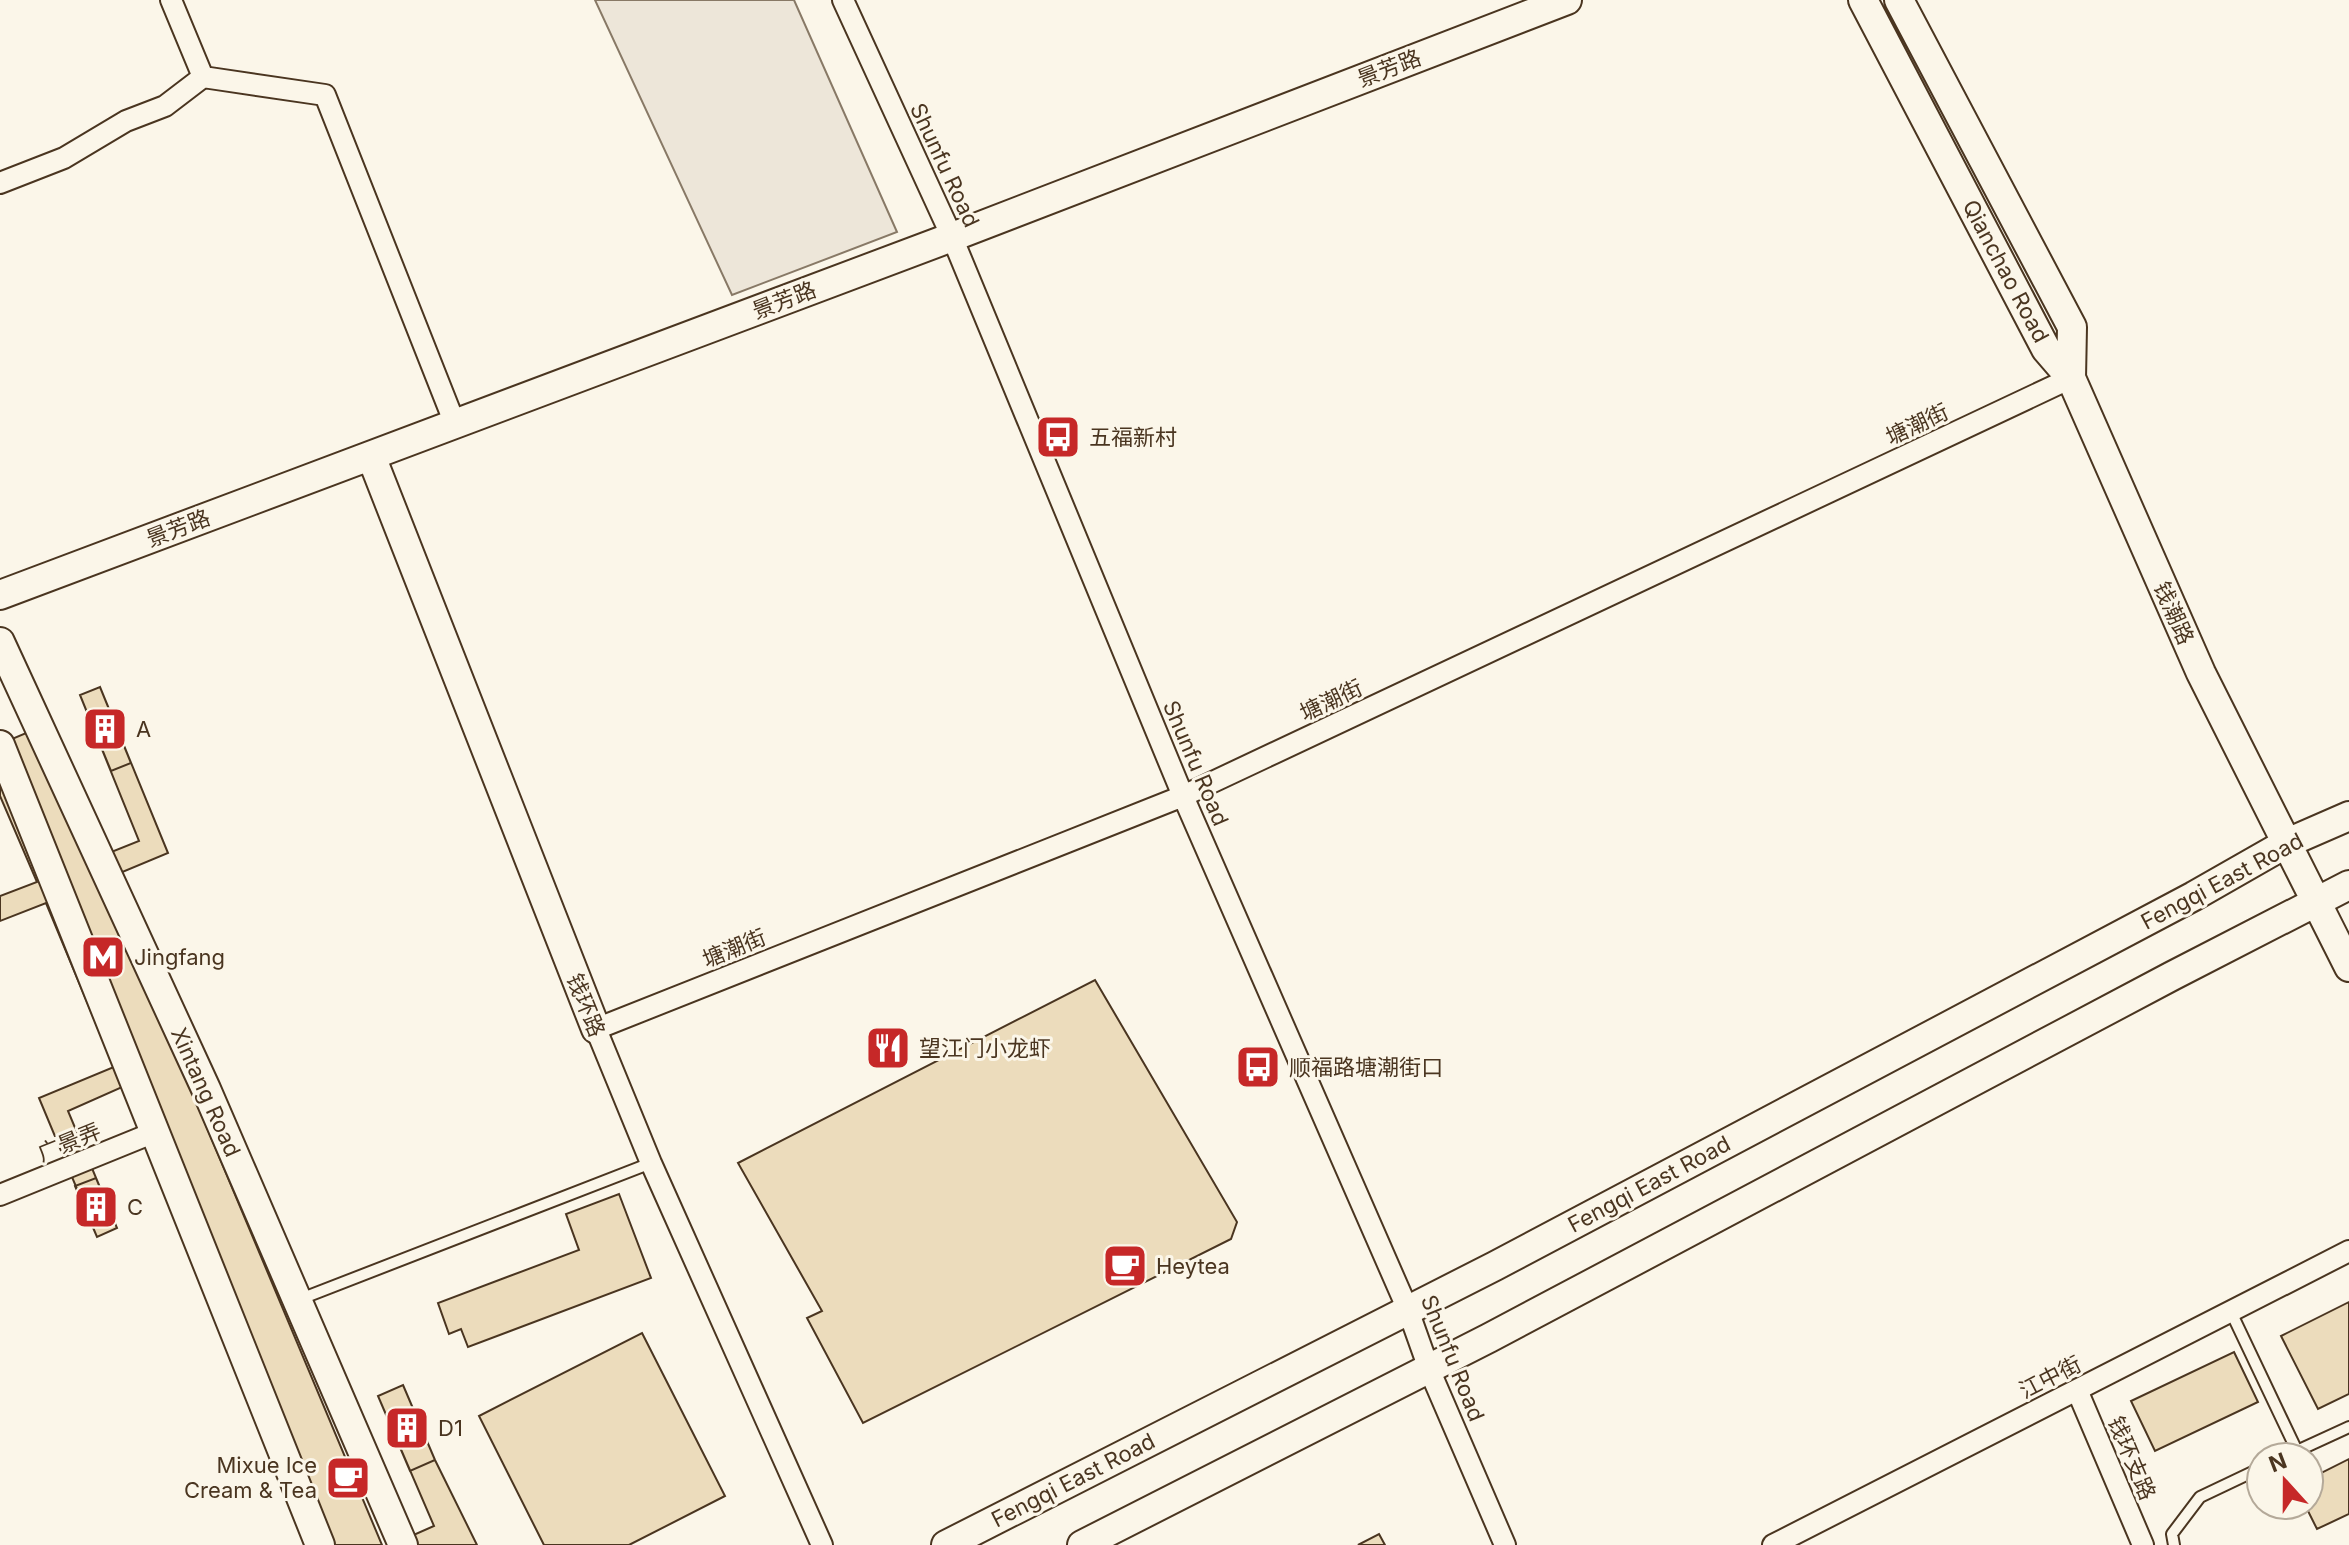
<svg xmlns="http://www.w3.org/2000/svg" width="2349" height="1545" viewBox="0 0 2349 1545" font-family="Inter,'Noto Sans SC',sans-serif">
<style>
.green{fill:#ede6d9;stroke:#887966;stroke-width:2}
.building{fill:#ecdcbc;stroke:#4a3520;stroke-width:2}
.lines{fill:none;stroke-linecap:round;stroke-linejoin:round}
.lane-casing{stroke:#4a3520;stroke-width:14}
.street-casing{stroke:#4a3520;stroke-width:24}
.secondary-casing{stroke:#4a3520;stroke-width:32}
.lane{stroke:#fbf6e9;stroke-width:10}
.street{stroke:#fbf6e9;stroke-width:20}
.secondary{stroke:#fbf6e9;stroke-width:28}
.labels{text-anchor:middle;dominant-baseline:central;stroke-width:6;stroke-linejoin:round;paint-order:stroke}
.street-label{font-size:22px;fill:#4a3520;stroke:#fbf6e9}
.poi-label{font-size:22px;fill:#4a3520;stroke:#fbf6e9;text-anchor:start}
</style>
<rect width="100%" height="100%" fill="#fbf6e9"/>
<path class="green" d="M 595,0 L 794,0 L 897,232 L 732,295 Z"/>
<path class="building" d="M 100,687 L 168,853 L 103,880 L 382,1545 L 310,1545 L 122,1087 L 68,1111 L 117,1228 L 97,1237 L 39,1098 L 114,1067 L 46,903 L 0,921 L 0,896 L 37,882 L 0,796 L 0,744 L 45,725 L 94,859 L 139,841 L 80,695 Z
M 100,687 L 131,763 L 111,771 L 80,695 Z
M 1095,980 L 1237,1222 L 1231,1239 L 863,1423 L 807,1318 L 822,1311 L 738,1163 Z
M 96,1178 L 117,1228 L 97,1237 L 75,1186 Z
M 619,1194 L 651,1278 L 468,1347 L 461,1329 L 449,1334 L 438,1303 L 579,1250 L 566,1214 Z
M 2349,1302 L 2349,1394 L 2318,1409 L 2281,1336 Z
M 642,1333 L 725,1496 L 629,1545 L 544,1545 L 479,1416 Z
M 2234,1352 L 2258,1402 L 2155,1451 L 2131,1401 Z
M 403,1385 L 435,1460 L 477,1545 L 391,1545 L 434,1526 L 378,1396 Z
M 403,1385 L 435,1460 L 410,1471 L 378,1396 Z
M 2349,1459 L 2349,1514 L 2317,1529 L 2305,1505 L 2309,1505 L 2309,1479 Z
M 1379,1534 L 1385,1545 L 1358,1545 Z"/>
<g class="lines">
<g class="lane-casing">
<path id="lane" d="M 298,1300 L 651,1163
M 2231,1312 L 2297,1451
M 2284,1457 L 2349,1427
M 2174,1545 L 2172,1534 L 2200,1497 L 2261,1468"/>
</g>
<g class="street-casing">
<path id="street" d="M 171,0 L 203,77
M 843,0 L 952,237 L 1183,796 L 1408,1310 L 1429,1369 L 1505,1545
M 0,183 L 64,158 L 126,121 L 165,106 L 203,77 L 325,95 L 455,424
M 0,1195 L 155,1132
M 2077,1390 L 2143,1545
M 822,1545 L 651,1163 L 596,1029 L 1183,796 L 2071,378
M 1773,1545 L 2349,1251"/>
</g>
<g class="secondary-casing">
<path id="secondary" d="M 1863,0 L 2046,349 L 2071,378 L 2201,673 L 2349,967
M 1899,0 L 2072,327 L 2071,378
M 371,456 L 596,1029
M 0,595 L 952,237 L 1567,0
M 0,642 L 206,1089 L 403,1545
M 0,745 L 320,1545
M 946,1545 L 1495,1266 L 2194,896 L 2287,843 L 2349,816
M 1082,1545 L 1489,1338 L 2172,976 L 2349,885"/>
</g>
<use href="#lane" class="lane"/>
<use href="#street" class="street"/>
<use href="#secondary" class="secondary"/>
</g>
<defs>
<g id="bus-square" transform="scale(2.3)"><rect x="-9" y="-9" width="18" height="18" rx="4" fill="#c62828" stroke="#fbf6e9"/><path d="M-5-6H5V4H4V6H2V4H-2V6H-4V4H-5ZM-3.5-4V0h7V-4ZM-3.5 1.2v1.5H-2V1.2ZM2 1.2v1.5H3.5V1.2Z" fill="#fff"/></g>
<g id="building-square" transform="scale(2.3)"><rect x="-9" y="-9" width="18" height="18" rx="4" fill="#c62828" stroke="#fbf6e9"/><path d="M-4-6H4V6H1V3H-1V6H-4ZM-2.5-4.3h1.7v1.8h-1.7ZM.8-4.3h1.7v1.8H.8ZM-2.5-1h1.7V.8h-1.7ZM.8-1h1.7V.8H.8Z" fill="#fff"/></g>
<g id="metro-square" transform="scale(2.3)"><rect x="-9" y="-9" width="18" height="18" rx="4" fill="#c62828" stroke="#fbf6e9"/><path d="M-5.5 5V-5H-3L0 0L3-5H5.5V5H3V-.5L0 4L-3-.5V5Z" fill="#fff"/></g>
<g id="restaurant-square" transform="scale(2.3)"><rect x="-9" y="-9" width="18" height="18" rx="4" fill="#c62828" stroke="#fbf6e9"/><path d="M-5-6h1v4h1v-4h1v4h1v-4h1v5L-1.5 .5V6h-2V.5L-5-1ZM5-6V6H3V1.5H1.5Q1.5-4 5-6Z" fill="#fff"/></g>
<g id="cafe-square" transform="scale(2.3)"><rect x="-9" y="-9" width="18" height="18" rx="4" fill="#c62828" stroke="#fbf6e9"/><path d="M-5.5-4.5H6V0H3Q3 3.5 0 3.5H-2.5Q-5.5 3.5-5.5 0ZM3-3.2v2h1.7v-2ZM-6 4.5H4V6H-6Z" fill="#fff"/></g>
</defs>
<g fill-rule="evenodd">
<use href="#bus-square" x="1058" y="437"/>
<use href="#building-square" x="105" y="729"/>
<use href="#metro-square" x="103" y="957"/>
<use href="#restaurant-square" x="888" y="1048"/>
<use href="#bus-square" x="1258" y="1067"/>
<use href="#building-square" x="96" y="1207"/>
<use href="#cafe-square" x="1125" y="1266"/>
<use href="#building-square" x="407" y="1428"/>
<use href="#cafe-square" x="348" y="1478"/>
</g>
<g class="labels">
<g class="street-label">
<text transform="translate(1389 68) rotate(-21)">景芳路</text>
<text transform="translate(945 165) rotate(65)">Shunfu Road</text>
<text transform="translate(2006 271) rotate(62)">Qianchao Road</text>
<text transform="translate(784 300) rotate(-21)">景芳路</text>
<text transform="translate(1917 424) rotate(-25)">塘潮街</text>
<text transform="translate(178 528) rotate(-21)">景芳路</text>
<text transform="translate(2174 613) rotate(66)">钱潮路</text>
<text transform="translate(1331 700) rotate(-25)">塘潮街</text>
<text transform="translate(1196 763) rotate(67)">Shunfu Road</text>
<text transform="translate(2222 881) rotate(-28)">Fengqi East Road</text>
<text transform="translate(734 948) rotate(-22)">塘潮街</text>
<text transform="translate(586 1005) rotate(68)">钱环路</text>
<text transform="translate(206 1092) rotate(66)">Xintang Road</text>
<text transform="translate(69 1142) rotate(-22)">广景弄</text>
<text transform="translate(1649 1184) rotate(-28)">Fengqi East Road</text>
<text transform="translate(1453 1358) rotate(68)">Shunfu Road</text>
<text transform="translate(2050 1377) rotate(-27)">江中街</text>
<text transform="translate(2132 1458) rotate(67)">钱环支路</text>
<text transform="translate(1073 1480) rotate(-27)">Fengqi East Road</text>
</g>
<g class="poi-label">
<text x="1089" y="437">五福新村</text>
<text x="136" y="729">A</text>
<text x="134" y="957">Jingfang</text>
<text x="919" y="1048">望江门小龙虾</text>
<text x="1289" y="1067">顺福路塘潮街口</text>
<text x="127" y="1207">C</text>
<text x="1156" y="1266">Heytea</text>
<text x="438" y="1428">D1</text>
<text x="317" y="1465" text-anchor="end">Mixue Ice<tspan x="317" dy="25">Cream &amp; Tea</tspan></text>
</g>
</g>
<g transform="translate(2285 1481) rotate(339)"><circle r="38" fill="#fbf6e9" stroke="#b4a999" stroke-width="2"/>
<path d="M0-6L14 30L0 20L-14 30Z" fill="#c62828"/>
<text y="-12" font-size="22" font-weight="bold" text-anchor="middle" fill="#4a3520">N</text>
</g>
</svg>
